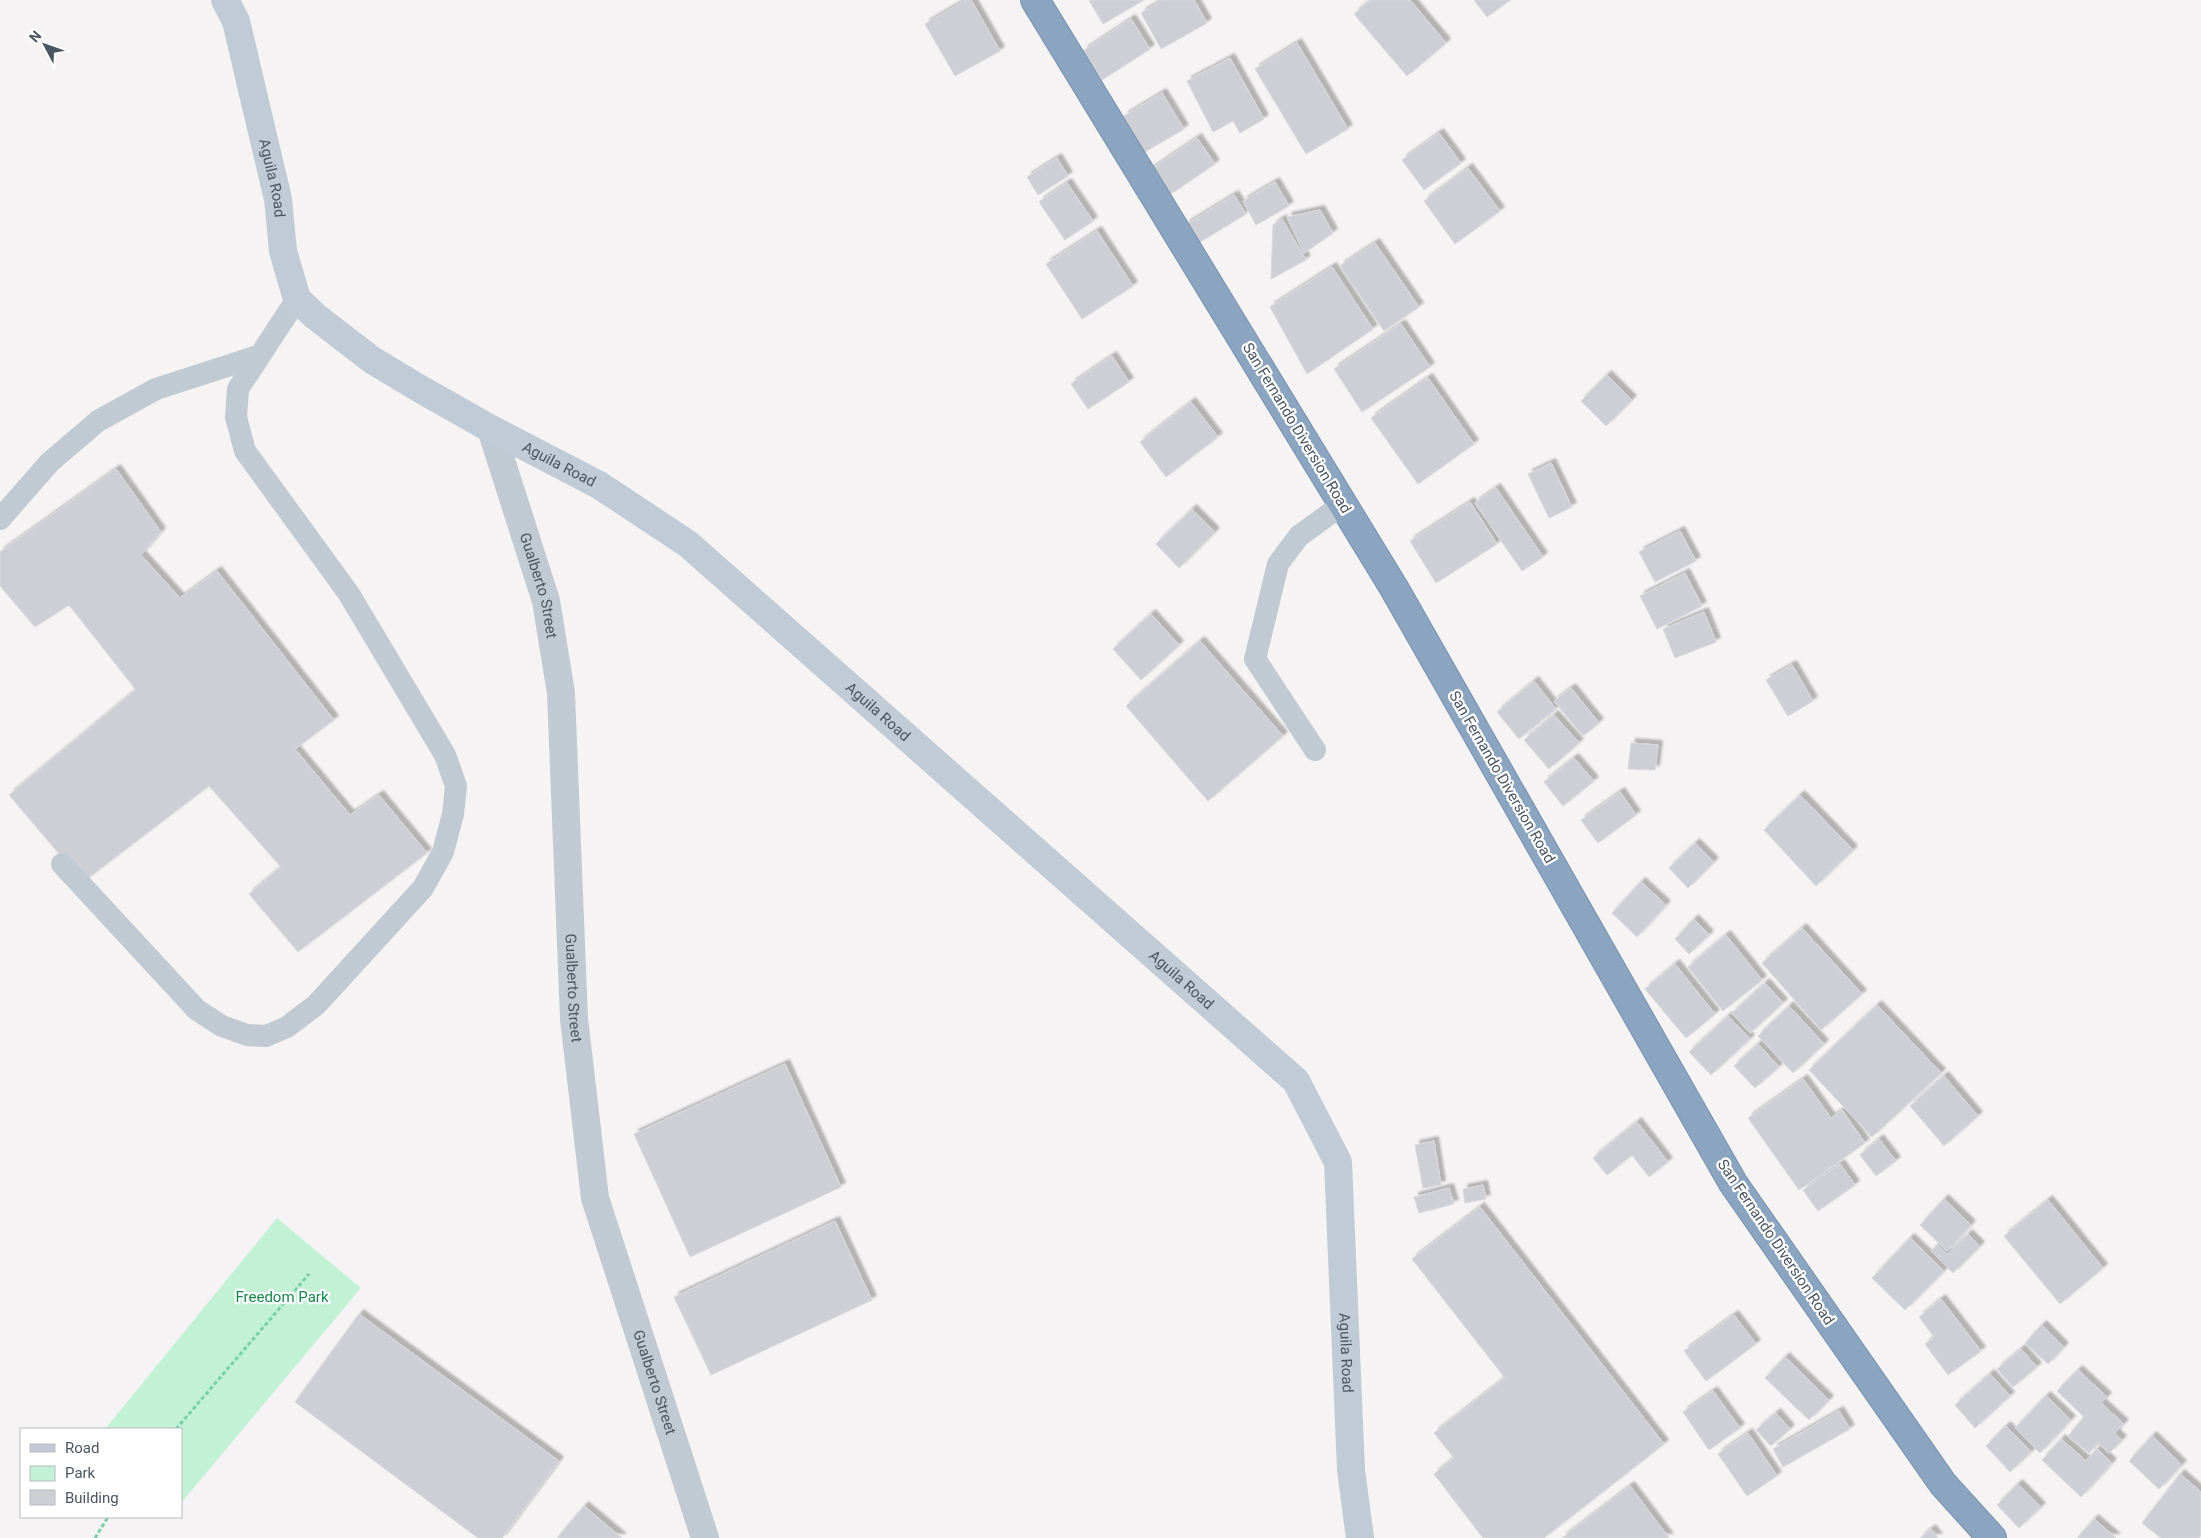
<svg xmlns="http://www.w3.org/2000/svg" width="2201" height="1538" viewBox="0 0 2201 1538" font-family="Roboto,sans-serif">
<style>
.green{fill:#c3f1d5}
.building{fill:#cdcfd5;stroke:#d7d9de;filter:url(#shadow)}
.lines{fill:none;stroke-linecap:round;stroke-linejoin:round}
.highway-casing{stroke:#7690ad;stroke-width:30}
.path{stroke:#7ad0a6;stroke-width:3;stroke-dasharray:4 2.5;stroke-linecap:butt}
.lane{stroke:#c1cad2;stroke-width:22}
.street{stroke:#c1cad2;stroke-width:28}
.secondary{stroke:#c1cbd6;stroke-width:28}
.highway{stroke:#8ba5c1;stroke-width:28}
.labels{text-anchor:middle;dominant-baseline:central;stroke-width:4.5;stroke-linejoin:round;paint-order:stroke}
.street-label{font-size:15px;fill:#4a5661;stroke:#fff}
.park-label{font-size:15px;fill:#17864f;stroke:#fff}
</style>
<defs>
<filter id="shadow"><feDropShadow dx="4.5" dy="-4.5" stdDeviation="1" flood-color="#0004"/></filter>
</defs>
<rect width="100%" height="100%" fill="#f5f3f3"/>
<path class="green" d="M 277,1218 L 361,1288 L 181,1503 L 181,1429 L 105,1429 Z"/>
<path class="building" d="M 966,0 L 971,0 L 1000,51 L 955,76 L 925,24 Z
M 1089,0 L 1144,0 L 1103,24 Z
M 1163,0 L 1194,0 L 1207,23 L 1161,49 L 1141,13 Z
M 1371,0 L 1410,0 L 1446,43 L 1407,76 L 1354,14 Z
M 1474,0 L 1510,0 L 1487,17 Z
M 1131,19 L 1150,49 L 1102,80 L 1083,51 Z
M 1297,43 L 1348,129 L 1306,154 L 1255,69 Z
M 1230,58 L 1264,119 L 1240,133 L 1233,121 L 1213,132 L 1187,81 Z
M 1162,93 L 1184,129 L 1145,152 L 1124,116 Z
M 1439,133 L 1461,163 L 1424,190 L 1402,160 Z
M 1197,138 L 1215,164 L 1162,200 L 1144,174 Z
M 1057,158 L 1068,176 L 1038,195 L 1027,177 Z
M 1468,168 L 1500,211 L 1455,244 L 1424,201 Z
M 1275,182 L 1289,206 L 1256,225 L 1243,201 Z
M 1067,183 L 1093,221 L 1065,240 L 1039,202 Z
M 1234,195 L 1246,214 L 1197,244 L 1185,225 Z
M 1320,210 L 1333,233 L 1304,253 L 1287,217 Z
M 1282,219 L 1306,260 L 1271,279 L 1273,225 Z
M 1097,231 L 1133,286 L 1082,319 L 1046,264 Z
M 1375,243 L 1419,307 L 1384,331 L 1340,266 Z
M 1332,267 L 1373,329 L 1307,374 L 1270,307 Z
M 1401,324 L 1430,367 L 1362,412 L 1334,369 Z
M 1112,356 L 1129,382 L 1088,409 L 1071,384 Z
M 1607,375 L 1632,400 L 1606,426 L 1581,401 Z
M 1428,378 L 1474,444 L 1418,484 L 1371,418 Z
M 1191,402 L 1218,437 L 1166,477 L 1140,442 Z
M 1551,463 L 1572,507 L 1549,518 L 1528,474 Z
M 116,469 L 161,532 L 141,555 L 180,598 L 217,571 L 334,720 L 295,749 L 350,815 L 379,795 L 427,853 L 298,952 L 249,894 L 281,867 L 209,786 L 83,882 L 9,795 L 136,690 L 69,605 L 35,627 L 0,586 L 0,552 Z
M 1496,488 L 1543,557 L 1522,571 L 1475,503 Z
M 1470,502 L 1497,544 L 1436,583 L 1410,541 Z
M 1192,509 L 1215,532 L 1179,568 L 1156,544 Z
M 1680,531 L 1696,561 L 1655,582 L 1639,552 Z
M 1685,573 L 1702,606 L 1657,629 L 1640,596 Z
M 1704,612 L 1716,642 L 1675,658 L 1663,629 Z
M 1151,614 L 1179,645 L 1141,680 L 1113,649 Z
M 1200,641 L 1283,736 L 1208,801 L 1126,706 Z
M 1792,665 L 1813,701 L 1788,716 L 1766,680 Z
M 1534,681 L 1556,709 L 1519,739 L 1497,712 Z
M 1571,688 L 1599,723 L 1583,736 L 1554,701 Z
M 1554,715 L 1579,743 L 1549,769 L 1524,740 Z
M 1631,743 L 1658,745 L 1655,770 L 1628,769 Z
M 1574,758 L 1594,781 L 1563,806 L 1544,782 Z
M 1620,792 L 1636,815 L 1598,843 L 1581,820 Z
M 1800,795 L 1853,850 L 1816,886 L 1764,830 Z
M 1695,843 L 1714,862 L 1688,888 L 1669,868 Z
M 1641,882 L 1666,905 L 1637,937 L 1612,913 Z
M 1694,919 L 1709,935 L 1689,954 L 1675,939 Z
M 1802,928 L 1862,994 L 1821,1030 L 1762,963 Z
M 1726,935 L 1762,980 L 1723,1011 L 1688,967 Z
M 1675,964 L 1715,1014 L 1686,1038 L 1645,989 Z
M 1765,983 L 1783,1003 L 1750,1033 L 1732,1013 Z
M 1877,1005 L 1941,1073 L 1872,1137 L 1809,1070 Z
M 1789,1006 L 1824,1044 L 1793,1073 L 1758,1036 Z
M 1728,1016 L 1750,1039 L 1711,1075 L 1689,1052 Z
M 1758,1044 L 1779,1067 L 1755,1088 L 1734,1066 Z
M 785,1064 L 841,1187 L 690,1257 L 634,1134 Z
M 1944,1076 L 1978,1116 L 1944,1146 L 1910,1106 Z
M 1803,1079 L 1831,1118 L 1842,1110 L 1865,1143 L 1799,1190 L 1748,1118 Z
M 1637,1122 L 1668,1162 L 1649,1177 L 1632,1155 L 1607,1175 L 1593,1158 Z
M 1879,1139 L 1896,1161 L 1876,1176 L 1860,1155 Z
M 1434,1141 L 1441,1185 L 1423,1188 L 1415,1145 Z
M 1840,1164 L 1855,1185 L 1818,1211 L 1803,1190 Z
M 1483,1185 L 1486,1199 L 1465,1203 L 1463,1189 Z
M 1449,1188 L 1454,1204 L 1419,1213 L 1414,1197 Z
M 1944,1199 L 1971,1225 L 1947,1251 L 1920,1225 Z
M 2048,1200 L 2103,1268 L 2060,1304 L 2004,1236 Z
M 1480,1207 L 1664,1444 L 1544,1538 L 1483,1538 L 1434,1474 L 1454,1458 L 1434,1433 L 1505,1378 L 1412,1259 Z
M 835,1221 L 872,1300 L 711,1375 L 674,1297 Z
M 1968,1234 L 1980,1246 L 1953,1273 L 1931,1251 L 1937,1245 L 1947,1254 Z
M 1910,1238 L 1944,1271 L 1905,1310 L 1872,1278 Z
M 1941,1299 L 1981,1351 L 1948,1375 L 1925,1344 L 1934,1337 L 1919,1317 Z
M 359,1314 L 559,1461 L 502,1538 L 478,1538 L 295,1402 Z
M 1734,1315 L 1756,1344 L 1706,1381 L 1684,1351 Z
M 2042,1325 L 2064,1347 L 2048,1364 L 2025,1343 Z
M 2021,1349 L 2037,1367 L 2013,1387 L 1997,1369 Z
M 1785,1357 L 1829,1400 L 1809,1420 L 1765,1378 Z
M 2078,1370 L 2107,1397 L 2101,1403 L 2124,1424 L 2115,1433 L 2122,1440 L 2109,1453 L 2098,1443 L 2089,1453 L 2068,1436 L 2084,1417 L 2057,1391 Z
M 1990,1374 L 2010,1396 L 1975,1428 L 1955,1405 Z
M 1713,1391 L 1740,1428 L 1709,1450 L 1683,1412 Z
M 2046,1396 L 2071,1420 L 2040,1453 L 2015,1428 Z
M 1839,1411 L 1850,1429 L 1783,1467 L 1773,1449 Z
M 1776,1413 L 1790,1429 L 1771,1446 L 1756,1430 Z
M 2006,1426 L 2031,1452 L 2010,1472 L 1986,1446 Z
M 1748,1433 L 1777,1476 L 1747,1496 L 1718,1454 Z
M 2152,1436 L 2182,1465 L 2159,1489 L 2129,1461 Z
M 2061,1439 L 2086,1461 L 2097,1449 L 2112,1463 L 2081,1497 L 2042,1460 Z
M 2180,1474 L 2201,1492 L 2201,1535 L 2199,1538 L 2161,1538 L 2142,1523 Z
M 2018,1484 L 2041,1507 L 2019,1528 L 1997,1505 Z
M 1630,1486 L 1669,1538 L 1562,1538 Z
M 584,1506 L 622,1538 L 557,1538 Z
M 2094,1519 L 2116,1538 L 2077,1538 Z
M 1931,1529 L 1938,1538 L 1920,1538 Z"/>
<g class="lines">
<g class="highway-casing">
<path id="highway" d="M 1035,0 L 1394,588 L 1733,1183 L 1943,1484 L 1992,1538"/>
</g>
<path class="path" d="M 176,1429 L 309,1274
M 95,1538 L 108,1517"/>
<path class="lane" d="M 0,519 L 50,462 L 98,421 L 156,389 L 258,356
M 1315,750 L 1255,659 L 1278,564 L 1299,536 L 1343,504
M 62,864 L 197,1010 L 222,1026 L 247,1035 L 266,1036 L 287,1027 L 316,1005 L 423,888 L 443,852 L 453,814 L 456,786 L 445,755 L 349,594 L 245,451 L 236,417 L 238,389 L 297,299"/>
<path class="street" id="s1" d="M 491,429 L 546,601 L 561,693 L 574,1019 L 595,1198 L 705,1538"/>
<path class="secondary" id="s2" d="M 225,0 L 236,21 L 255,102 L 278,199 L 283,251 L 297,299 L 315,316 L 372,360 L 422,390 L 491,429 L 599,485 L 688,544 L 1296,1081 L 1338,1162 L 1351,1470 L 1360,1538"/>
<use href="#highway" class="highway"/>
</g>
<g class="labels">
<g class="street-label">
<text stroke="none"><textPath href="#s2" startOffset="185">Aguila Road</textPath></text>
<text transform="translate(1297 428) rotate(59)">San Fernando Diversion Road</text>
<text stroke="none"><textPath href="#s2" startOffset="620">Aguila Road</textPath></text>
<text stroke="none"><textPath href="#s1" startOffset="164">Gualberto Street</textPath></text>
<text stroke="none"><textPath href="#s2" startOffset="1025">Aguila Road</textPath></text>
<text transform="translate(1502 777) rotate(60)">San Fernando Diversion Road</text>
<text stroke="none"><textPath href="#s2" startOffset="1430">Aguila Road</textPath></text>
<text stroke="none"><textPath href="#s1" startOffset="569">Gualberto Street</textPath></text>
<text transform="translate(1776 1242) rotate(56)">San Fernando Diversion Road</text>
<text stroke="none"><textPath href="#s2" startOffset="1865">Aguila Road</textPath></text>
<text stroke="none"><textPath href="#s1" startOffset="974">Gualberto Street</textPath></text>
</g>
<g class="park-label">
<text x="282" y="1297">Freedom Park</text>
</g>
</g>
<rect x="20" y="1428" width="162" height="90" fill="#ffffff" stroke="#b7bbc0"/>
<rect x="30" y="1444" width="25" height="8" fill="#c1cbd6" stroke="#b7bbc0"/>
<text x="65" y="1453" font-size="15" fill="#4a5661">Road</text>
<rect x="30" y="1466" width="25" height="15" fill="#c3f1d5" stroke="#b7bbc0"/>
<text x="65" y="1478" font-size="15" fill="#4a5661">Park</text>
<rect x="30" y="1490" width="25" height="15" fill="#cdcfd5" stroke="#b7bbc0"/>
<text x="65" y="1503" font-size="15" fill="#4a5661">Building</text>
<g transform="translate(45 45) rotate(311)" stroke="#ffffff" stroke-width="4" paint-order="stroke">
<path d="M0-4L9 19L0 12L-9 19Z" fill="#4a5661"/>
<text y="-8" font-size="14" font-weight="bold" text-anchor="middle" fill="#4a5661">N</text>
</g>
</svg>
